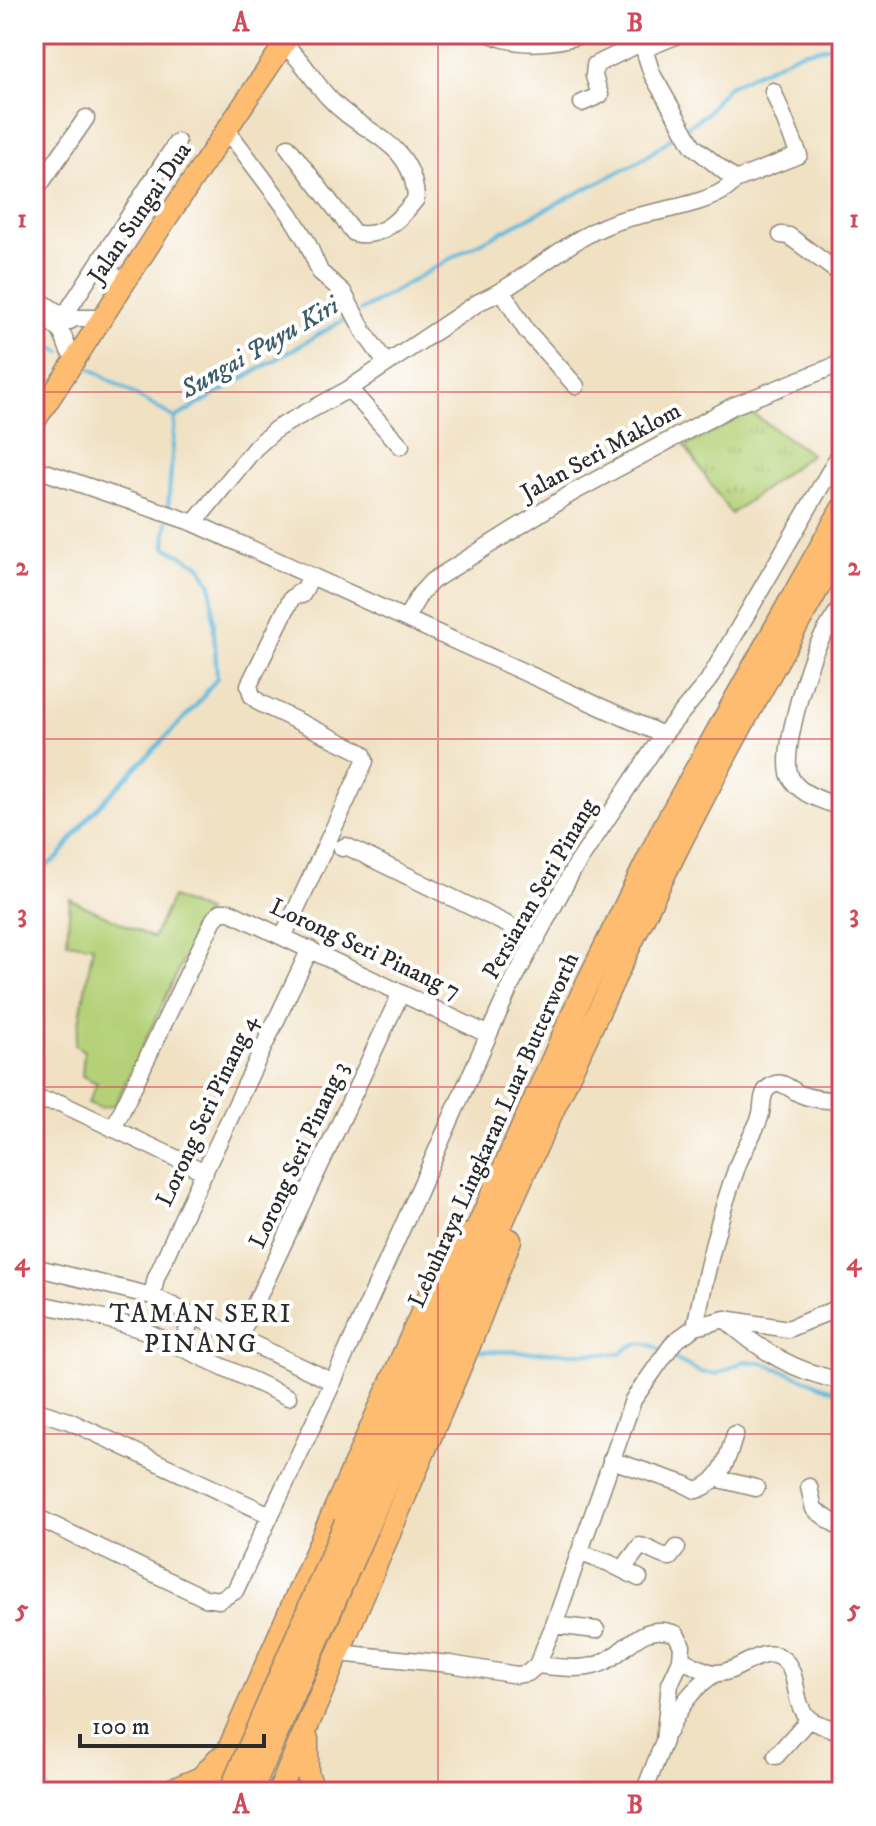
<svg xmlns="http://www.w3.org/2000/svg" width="876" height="1826" viewBox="0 0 876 1826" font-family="'IM FELL DW Pica',serif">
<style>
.park{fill:url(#park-tufts);stroke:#707e52;stroke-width:2}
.pitch{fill:#b4d178;stroke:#707e52;stroke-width:2}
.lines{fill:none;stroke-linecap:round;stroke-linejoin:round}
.stream{stroke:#5eb9dc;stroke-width:4}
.minor-casing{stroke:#8e8677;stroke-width:19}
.major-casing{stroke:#8e8677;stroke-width:23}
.highway-casing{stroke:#8e8677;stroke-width:25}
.minor{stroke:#fff;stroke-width:16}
.major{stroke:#febc70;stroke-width:20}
.highway{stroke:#febc70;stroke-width:22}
.highway-bridge-casing{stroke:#8e8677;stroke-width:25;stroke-linecap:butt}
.highway-bridge{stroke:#febc70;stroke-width:22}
.grid{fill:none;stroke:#d1495b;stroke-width:2;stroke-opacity:0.55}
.labels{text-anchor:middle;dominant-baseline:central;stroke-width:8;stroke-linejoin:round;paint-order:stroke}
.street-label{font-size:24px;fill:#2b2b2b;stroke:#fff}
.water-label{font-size:26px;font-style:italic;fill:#3d5d69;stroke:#fff}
.neighbourhood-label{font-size:26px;letter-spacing:2px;fill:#2b2b2b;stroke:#fff}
.neatline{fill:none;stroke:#d1495b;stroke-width:3}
.grid-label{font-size:26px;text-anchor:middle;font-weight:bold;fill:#d1495b}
</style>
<defs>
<pattern id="park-tufts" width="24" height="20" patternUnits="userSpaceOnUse" patternTransform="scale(2)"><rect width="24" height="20" fill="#b4d178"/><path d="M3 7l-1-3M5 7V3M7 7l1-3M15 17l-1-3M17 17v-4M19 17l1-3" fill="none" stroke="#9bb468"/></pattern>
</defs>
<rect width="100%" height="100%" fill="#fff"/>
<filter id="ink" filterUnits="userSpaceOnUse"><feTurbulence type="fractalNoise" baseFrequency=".0125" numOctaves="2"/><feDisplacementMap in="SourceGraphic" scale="16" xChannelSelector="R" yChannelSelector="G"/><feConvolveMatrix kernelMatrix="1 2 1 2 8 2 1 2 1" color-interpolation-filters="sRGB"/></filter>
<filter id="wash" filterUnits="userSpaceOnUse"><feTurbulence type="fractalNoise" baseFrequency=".006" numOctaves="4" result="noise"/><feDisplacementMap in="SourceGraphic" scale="32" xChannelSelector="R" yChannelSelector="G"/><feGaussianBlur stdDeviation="1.8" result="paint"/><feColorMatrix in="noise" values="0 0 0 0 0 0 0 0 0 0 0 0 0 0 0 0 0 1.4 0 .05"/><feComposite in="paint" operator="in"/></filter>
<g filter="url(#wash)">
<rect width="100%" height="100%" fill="#f0e1c3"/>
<path class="park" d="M 750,412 L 811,454 L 731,514 L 685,446 Z"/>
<path class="pitch" d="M 172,897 L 206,912 L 115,1105 L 101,1108 L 88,1103 L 97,1083 L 82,1076 L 84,1051 L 75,1045 L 93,946 L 67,942 L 70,899 L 153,938 Z"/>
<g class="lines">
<path class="stream" d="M 687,127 L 706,114 L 727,87 L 801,52 L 842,44
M 360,311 L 462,252 L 640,161 L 680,132
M 34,337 L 61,352
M 91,369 L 175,418
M 168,508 L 175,418 L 352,315
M 34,873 L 58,858 L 90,815 L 195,707 L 217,678 L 211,584 L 199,565 L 165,547 L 167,521
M 481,1351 L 620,1354 C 636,1340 646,1340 663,1352
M 671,1357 L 700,1372 L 716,1374 L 745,1361 L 763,1363 L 833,1390 L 842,1391"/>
</g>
</g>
<g filter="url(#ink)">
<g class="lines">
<g class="minor-casing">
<path id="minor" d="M 490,34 C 518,47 555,44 584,34
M 636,34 L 644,49 L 652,74 L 693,146 L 735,180
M 284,45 C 305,62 312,80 329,98 C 362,135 413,139 416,199 C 401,218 381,240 354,233 L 288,147
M 644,49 L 680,34
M 582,103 L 600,95 L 594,76 L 595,65 L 641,43
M 227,130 L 290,214 L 307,242 L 320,272 L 343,292 L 364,332 L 386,363
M 34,193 L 86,118
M 781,235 L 789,236 L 842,275
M 99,262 L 106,271 L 125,281
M 502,292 L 526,330 L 576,386
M 34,297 L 69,320 L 70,307 L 177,142
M 34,314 C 43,319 58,324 62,334 C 68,344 65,350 76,357
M 60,326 L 75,318 L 101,318
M 349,389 L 401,446
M 34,468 L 194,523 L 663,735
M 194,523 L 255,448 L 276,429 L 349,389 L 479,302 C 530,280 570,234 625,219 C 653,211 719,204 735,180 L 799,155 L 773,91
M 842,604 C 833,620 821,636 814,653 C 805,677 781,753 790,776 C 798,795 824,800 842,808
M 406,618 L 420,594 L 432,581 L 572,493 L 733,406 L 842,363
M 342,848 L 346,846 L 537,939
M 283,937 L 365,761 L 363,754 L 357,750 L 260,703 L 252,696 L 249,685 L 291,599 L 298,593 L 302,595 L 311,576
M 34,1100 L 60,1103 L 205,1172
M 113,1129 L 214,919 L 221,912 L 230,912 L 487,1034
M 34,1267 L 152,1296 L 333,1382
M 152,1296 L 156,1278 L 182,1219 L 310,949
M 34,1303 L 93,1315 L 143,1330 L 288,1397
M 725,1319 C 760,1351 795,1372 842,1381
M 695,1327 C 706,1273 718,1219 737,1167 C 743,1149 754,1134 760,1117 C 764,1106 759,1091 773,1085 C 784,1080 790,1090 800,1094 C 813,1100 828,1100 842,1101
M 239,1338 L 401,993
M 180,1346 L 194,1317
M 37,1411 L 69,1421 L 270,1515
M 611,1460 L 684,1484 L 696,1490 C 722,1483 728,1457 735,1434
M 715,1478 L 756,1488
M 809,1487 L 814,1509 L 842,1529
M 34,1516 L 205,1598 L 219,1600 L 235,1591 L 333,1382 L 510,987 L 573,870 L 663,735 L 708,681 L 842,450
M 580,1553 L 609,1563 L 639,1578
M 623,1569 L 640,1546 C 651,1548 660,1557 670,1557 L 677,1548
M 554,1625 L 596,1630
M 338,1653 L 450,1664 L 517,1675 L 528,1673 L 537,1665 L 554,1625 L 633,1400 L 674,1342 L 695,1327 L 725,1319 L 788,1329 L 833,1310 L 842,1303
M 681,1660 C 691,1663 705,1673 716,1673 C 738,1674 760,1646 780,1657 C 801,1670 791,1701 808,1718 C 815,1725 832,1728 842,1732
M 537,1665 C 555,1667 576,1670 593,1666 C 626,1658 637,1619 676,1634 L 682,1646 L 681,1660 L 670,1684 L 664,1741 L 644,1792
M 668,1732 C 679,1707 692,1688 716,1673
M 776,1756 L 809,1719"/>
</g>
<g class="major-casing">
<path id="major" d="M 34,423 L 163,224 L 291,34"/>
</g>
<g class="highway-casing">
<path id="highway" d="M 345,1524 L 581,996 L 665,825 L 842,509
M 366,1529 C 464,1308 560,1086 667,869 C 721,759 782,652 842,545
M 307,1739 L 307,1773 L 314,1792
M 167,1792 L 201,1778 L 218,1759
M 210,1792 L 432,1290 L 460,1234
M 279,1792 L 470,1343 L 510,1240"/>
</g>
<use href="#minor" class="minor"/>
<use href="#major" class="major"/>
<use href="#highway" class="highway"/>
<g class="highway-bridge-casing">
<path id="highway-bridge" d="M 230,1792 L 345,1524
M 251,1792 L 366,1529"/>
</g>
<use href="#highway-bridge" class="highway-bridge"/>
</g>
</g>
<path class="grid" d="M 438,34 L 438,1792M 34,392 L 842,392M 34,739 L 842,739M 34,1087 L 842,1087M 34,1434 L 842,1434"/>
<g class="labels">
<g class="street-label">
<text transform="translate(140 213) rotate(-56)">Jalan Sungai Dua</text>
<text transform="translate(601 452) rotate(-29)">Jalan Seri Maklom</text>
<text transform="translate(540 889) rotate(-60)">Persiaran Seri Pinang</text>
<text transform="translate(365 949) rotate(25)">Lorong Seri Pinang 7</text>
<text transform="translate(207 1111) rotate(-65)">Lorong Seri Pinang 4</text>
<text transform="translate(494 1130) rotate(-66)">Lebuhraya Lingkaran Luar Butterworth</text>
<text transform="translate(299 1155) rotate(-65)">Lorong Seri Pinang 3</text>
</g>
<g class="water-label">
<text transform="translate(260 348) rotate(-30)">Sungai Puyu Kiri</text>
</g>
<g class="neighbourhood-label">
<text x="201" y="1314">TAMAN SERI<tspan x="201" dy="30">PINANG</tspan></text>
</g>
</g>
<rect width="876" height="1826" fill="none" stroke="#fff" stroke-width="88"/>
<path d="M80 1734v12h184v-12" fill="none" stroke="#2b2b2b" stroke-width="4"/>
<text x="92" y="1734" font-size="24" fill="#2b2b2b" stroke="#ffffff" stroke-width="6" paint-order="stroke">100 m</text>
<rect x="44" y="44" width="788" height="1738" class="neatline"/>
<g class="grid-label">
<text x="241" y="31">A</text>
<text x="635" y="31">B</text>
<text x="22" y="227">1</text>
<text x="854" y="227">1</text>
<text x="22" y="575">2</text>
<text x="854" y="575">2</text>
<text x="22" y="922">3</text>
<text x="854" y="922">3</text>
<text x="22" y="1270">4</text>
<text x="854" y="1270">4</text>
<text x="22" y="1617">5</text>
<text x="854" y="1617">5</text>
<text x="241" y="1813">A</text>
<text x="635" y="1813">B</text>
</g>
</svg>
